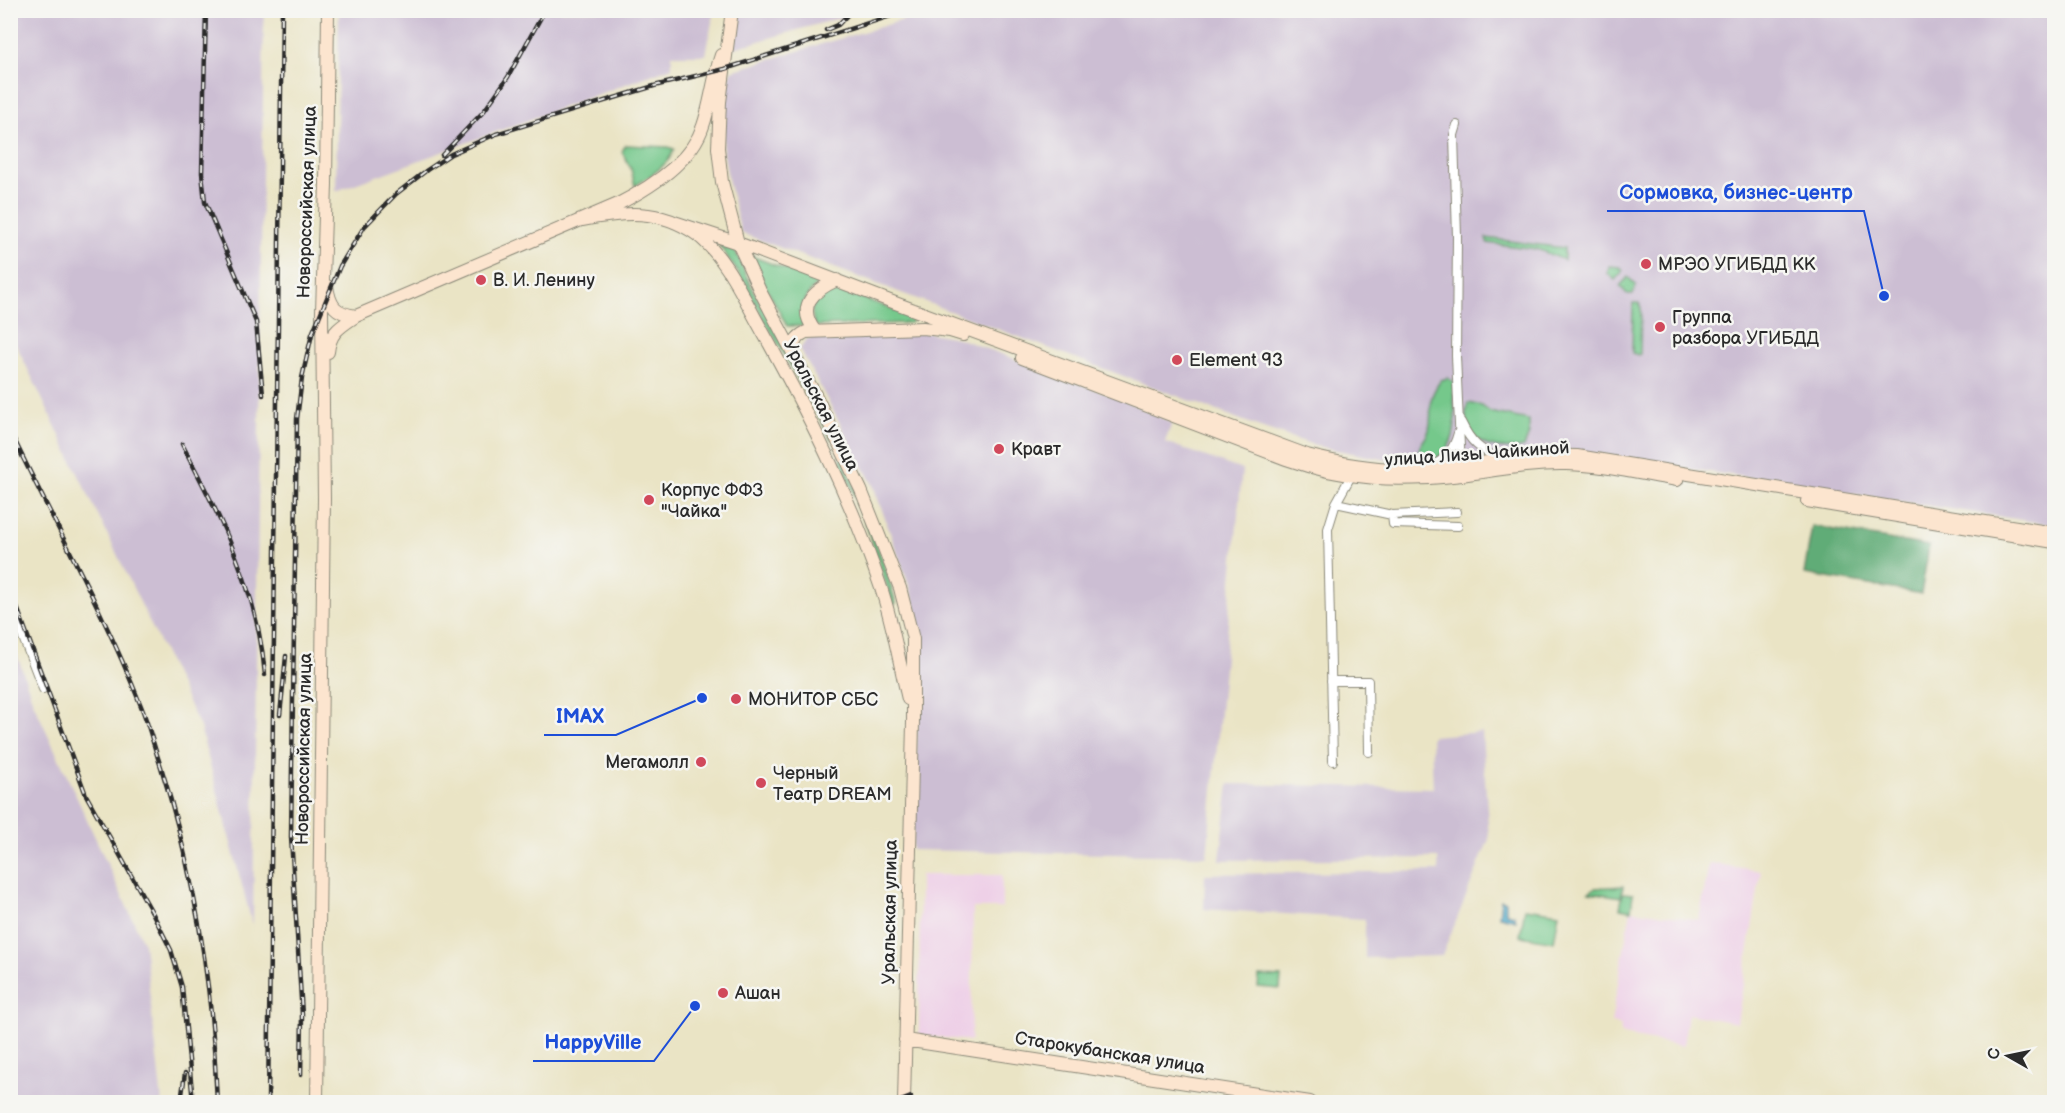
<svg xmlns="http://www.w3.org/2000/svg" width="2065" height="1113" viewBox="0 0 2065 1113" font-family="'Balsamiq Sans',sans-serif">
<style>
.built{fill:#eed0e7}
.industrial{fill:#ccbed3}
.green{fill:#75c88b;stroke:#507a5b;stroke-width:1.5}
.forest{fill:#60ac77;stroke:#466c51;stroke-width:1.5}
.water{fill:#4daacb;stroke:#3c6a7b;stroke-width:1.5}
.lines{fill:none;stroke-linecap:round;stroke-linejoin:round}
.street-casing{stroke:#8a8878;stroke-width:10}
.secondary-casing{stroke:#8a8878;stroke-width:14}
.street{stroke:#fff;stroke-width:8}
.secondary{stroke:#fce5cf;stroke-width:12}
.rail-casing{stroke:#2b2b2b;stroke-width:4.5}
.rail{stroke:#f6f6f2;stroke-width:2;stroke-dasharray:7;stroke-linecap:butt}
.poi-dot{fill:#d1495b;stroke:#f6f6f2;stroke-width:2}
.labels{text-anchor:middle;dominant-baseline:central;stroke-width:5;stroke-linejoin:round;paint-order:stroke}
.street-label{font-size:18px;fill:#2b2b2b;stroke:#f6f6f2}
.poi-label{font-size:18px;fill:#2b2b2b;stroke:#f6f6f2;text-anchor:start}
.leader{fill:none;stroke:#1d4ed8;stroke-width:2}
.callout-dot{fill:#1d4ed8;stroke:#f6f6f2;stroke-width:2}
.callout-label{font-size:20px;text-anchor:middle;font-weight:bold;fill:#1d4ed8;stroke:#f6f6f2;stroke-width:5;stroke-linejoin:round;paint-order:stroke}
</style>
<rect width="100%" height="100%" fill="#f6f6f2"/>
<filter id="ink" filterUnits="userSpaceOnUse"><feTurbulence type="fractalNoise" baseFrequency=".0167" numOctaves="2"/><feDisplacementMap in="SourceGraphic" scale="12" xChannelSelector="R" yChannelSelector="G"/><feConvolveMatrix kernelMatrix="1 2 1 2 8 2 1 2 1" color-interpolation-filters="sRGB"/></filter>
<filter id="wash" filterUnits="userSpaceOnUse"><feTurbulence type="fractalNoise" baseFrequency=".008" numOctaves="4" result="noise"/><feDisplacementMap in="SourceGraphic" scale="24" xChannelSelector="R" yChannelSelector="G"/><feGaussianBlur stdDeviation="1.35" result="paint"/><feColorMatrix in="noise" values="0 0 0 0 0 0 0 0 0 0 0 0 0 0 0 0 0 1.4 0 .05"/><feComposite in="paint" operator="in"/></filter>
<g filter="url(#wash)">
<rect width="100%" height="100%" fill="#eae4c5"/>
<path class="built" d="M 1709,863 L 1761,871 L 1737,1023 L 1688,1014 L 1683,1046 L 1623,1035 L 1620,1032 L 1621,1025 L 1611,1023 L 1631,910 L 1699,920 Z
M 920,875 L 1002,875 L 1002,908 L 973,908 L 971,1041 L 919,1035 Z"/>
<path class="industrial" d="M 11,10 L 264,11 L 253,927 L 200,727 L 11,334 Z
M 937,10 L 2054,11 L 2054,525 L 1562,449 L 1428,464 L 1402,463 L 1317,446 L 1260,427 L 741,233 L 729,184 L 723,149 L 725,96 L 731,71 Z
M 339,11 L 339,10 L 714,11 L 706,55 L 672,55 L 672,67 L 336,191 Z
M 737,11 L 864,11 L 731,49 Z
M 924,332 L 958,338 L 1124,400 L 1172,423 L 1165,442 L 1242,470 L 1207,856 L 912,850 L 921,636 L 912,594 L 873,485 L 800,349 L 807,339 L 820,335 Z
M 11,637 L 33,702 L 144,944 L 162,1102 L 11,1102 Z
M 1482,732 L 1489,839 L 1442,956 L 1365,958 L 1365,919 L 1204,909 L 1205,874 L 1439,871 L 1438,858 L 1220,860 L 1229,784 L 1433,788 L 1431,736 Z"/>
<path class="green" d="M 625,145 L 668,147 L 674,149 C 669,166 649,176 635,186 L 631,169 L 622,152 Z
M 1486,238 L 1564,248 L 1564,260 L 1537,249 L 1487,243 Z
M 719,245 L 735,250 L 751,286 L 834,437 L 831,439 L 737,271 Z
M 749,255 L 819,282 C 806,295 798,307 805,326 L 787,326 Z
M 1609,266 L 1620,267 L 1623,271 L 1615,280 L 1608,274 Z
M 1628,277 L 1636,285 L 1633,294 L 1627,294 L 1620,286 Z
M 835,288 L 911,316 L 913,320 L 910,323 L 816,326 C 806,308 816,292 835,288 Z
M 1633,303 L 1639,303 L 1641,308 L 1640,354 L 1638,355 L 1632,353 Z
M 1448,378 L 1453,382 C 1454,417 1464,445 1428,464 L 1419,456 C 1418,441 1426,442 1429,430 C 1434,406 1424,404 1441,380 Z
M 1468,403 L 1482,406 L 1490,412 L 1529,420 L 1529,434 L 1524,447 C 1502,451 1472,448 1467,422 C 1466,414 1465,410 1468,403 Z
M 841,457 L 844,459 L 886,569 L 896,603 L 893,605 L 864,518 L 841,463 Z
M 1623,886 L 1621,897 L 1589,892 L 1595,888 Z
M 1623,893 L 1633,894 L 1631,910 L 1620,908 Z
M 1525,908 L 1559,913 L 1554,942 L 1520,936 Z
M 1259,976 L 1281,977 L 1280,989 L 1258,987 Z"/>
<path class="forest" d="M 1812,526 L 1929,546 L 1921,594 L 1804,574 Z"/>
<path class="water" d="M 1501,900 L 1506,901 L 1506,913 L 1514,915 L 1516,920 L 1499,916 Z"/>
</g>
<g filter="url(#ink)">
<g class="lines">
<g class="street-casing">
<path id="street" d="M 1457,125 L 1454,135 L 1457,237 L 1456,356 L 1461,469
M 1461,422 C 1471,443 1479,449 1500,459
M 1431,465 C 1446,461 1454,448 1458,433
M 1336,503 L 1392,515 L 1393,524 L 1458,526
M 1392,515 L 1457,512
M 10,604 L 43,689
M 1331,681 L 1368,681 L 1369,752
M 1333,761 L 1328,529 L 1336,503 L 1351,476"/>
</g>
<g class="secondary-casing">
<path id="secondary" d="M 732,10 L 720,102 L 718,148 L 722,182 L 738,243 L 760,291 L 817,398 L 861,490 L 900,588 L 913,639 L 913,723 L 904,1102
M 582,220 C 624,212 659,208 696,234 C 726,257 742,295 760,327 C 807,411 850,496 881,588 C 893,623 899,662 908,699
M 674,222 L 738,243 L 898,304 L 1307,455 C 1338,463 1370,469 1402,469 C 1461,470 1518,453 1577,456 L 2054,533
M 327,286 C 330,306 335,313 356,316
M 815,331 C 796,306 813,291 837,280
M 328,352 C 330,332 340,327 356,316 L 616,205 C 648,189 691,162 703,126 C 711,103 713,78 721,55
M 793,352 C 794,341 796,337 806,332 L 923,328 L 950,331 L 963,335
M 1022,358 L 1286,459 C 1347,481 1399,482 1462,475 C 1497,470 1532,463 1567,464 C 1604,465 1641,474 1677,480
M 1807,501 L 2054,542
M 905,1040 L 1310,1102
M 317,1102 L 324,499 L 322,311 L 326,184 L 328,10"/>
</g>
<use href="#street" class="street"/>
<use href="#secondary" class="secondary"/>
<g class="rail-casing">
<path id="rail" d="M 206,10 L 202,173 L 205,202 L 256,322 L 263,395
M 826,30 L 838,25 L 852,10
M 442,155 L 484,111 L 508,77 L 545,10
M 10,431 C 54,523 104,612 141,706 C 149,726 154,747 161,767 C 195,876 213,988 217,1102
M 182,444 C 221,519 258,589 265,675
M 10,588 L 86,795 L 153,914 L 171,950 L 182,987 L 193,1102
M 280,715 L 286,656
M 301,1075 L 302,1015 L 291,837 L 297,419 L 302,378 L 312,334 L 340,266 L 364,227 L 396,194 L 427,170 L 451,154 L 496,134 L 654,86 L 725,69 L 909,10
M 181,1102 L 185,1073
M 268,1102 L 282,10
M 898,1102 L 911,1097"/>
</g>
<use href="#rail" class="rail"/>
</g>
</g>
<g class="poi-dot">
<circle cx="1646" cy="264" r="6"/>
<circle cx="481" cy="280" r="6"/>
<circle cx="1660" cy="327" r="6"/>
<circle cx="1177" cy="360" r="6"/>
<circle cx="999" cy="449" r="6"/>
<circle cx="649" cy="500" r="6"/>
<circle cx="736" cy="699" r="6"/>
<circle cx="701" cy="762" r="6"/>
<circle cx="761" cy="783" r="6"/>
<circle cx="723" cy="993" r="6"/>
</g>
<g class="labels">
<g class="street-label">
<text transform="translate(307 202) rotate(-88)">Новороссийская улица</text>
<text transform="translate(821 405) rotate(63)">Уральская улица</text>
<text transform="translate(1477 454) rotate(-4)">улица Лизы Чайкиной</text>
<text transform="translate(304 749) rotate(-89)">Новороссийская улица</text>
<text transform="translate(890 912) rotate(-89)">Уральская улица</text>
<text transform="translate(1110 1053) rotate(9)">Старокубанская улица</text>
</g>
<g class="poi-label">
<text x="1658" y="264">МРЭО УГИБДД КК</text>
<text x="493" y="280">В. И. Ленину</text>
<text x="1672" y="317">Группа<tspan x="1672" dy="21">разбора УГИБДД</tspan></text>
<text x="1189" y="360">Element 93</text>
<text x="1011" y="449">Кравт</text>
<text x="661" y="490">Корпус ФФЗ<tspan x="661" dy="21">"Чайка"</tspan></text>
<text x="748" y="699">МОНИТОР СБС</text>
<text x="689" y="762" text-anchor="end">Мегамолл</text>
<text x="773" y="773">Черный<tspan x="773" dy="21">Театр DREAM</tspan></text>
<text x="735" y="993">Ашан</text>
</g>
</g>
<path class="leader" d="M1884 296L1864 211H1607M702 698L616 735H544M695 1006L654 1061H533"/>
<g class="callout-dot">
<circle cx="1884" cy="296" r="6"/>
<circle cx="702" cy="698" r="6"/>
<circle cx="695" cy="1006" r="6"/>
</g>
<g class="callout-label">
<text x="1736" y="199">Сормовка, бизнес-центр</text>
<text x="580" y="723">IMAX</text>
<text x="593" y="1049">HappyVille</text>
</g>
<rect width="2065" height="1113" fill="none" stroke="#f6f6f2" stroke-width="36"/>
<g transform="translate(2008 1056) rotate(279)" stroke="#f6f6f2" stroke-width="4.5" paint-order="stroke">
<path d="M0-4.5L10 22L0 15L-10 22Z" fill="#2b2b2b"/>
<text y="-9" font-size="16" font-weight="bold" text-anchor="middle" fill="#2b2b2b">С</text>
</g>
</svg>
